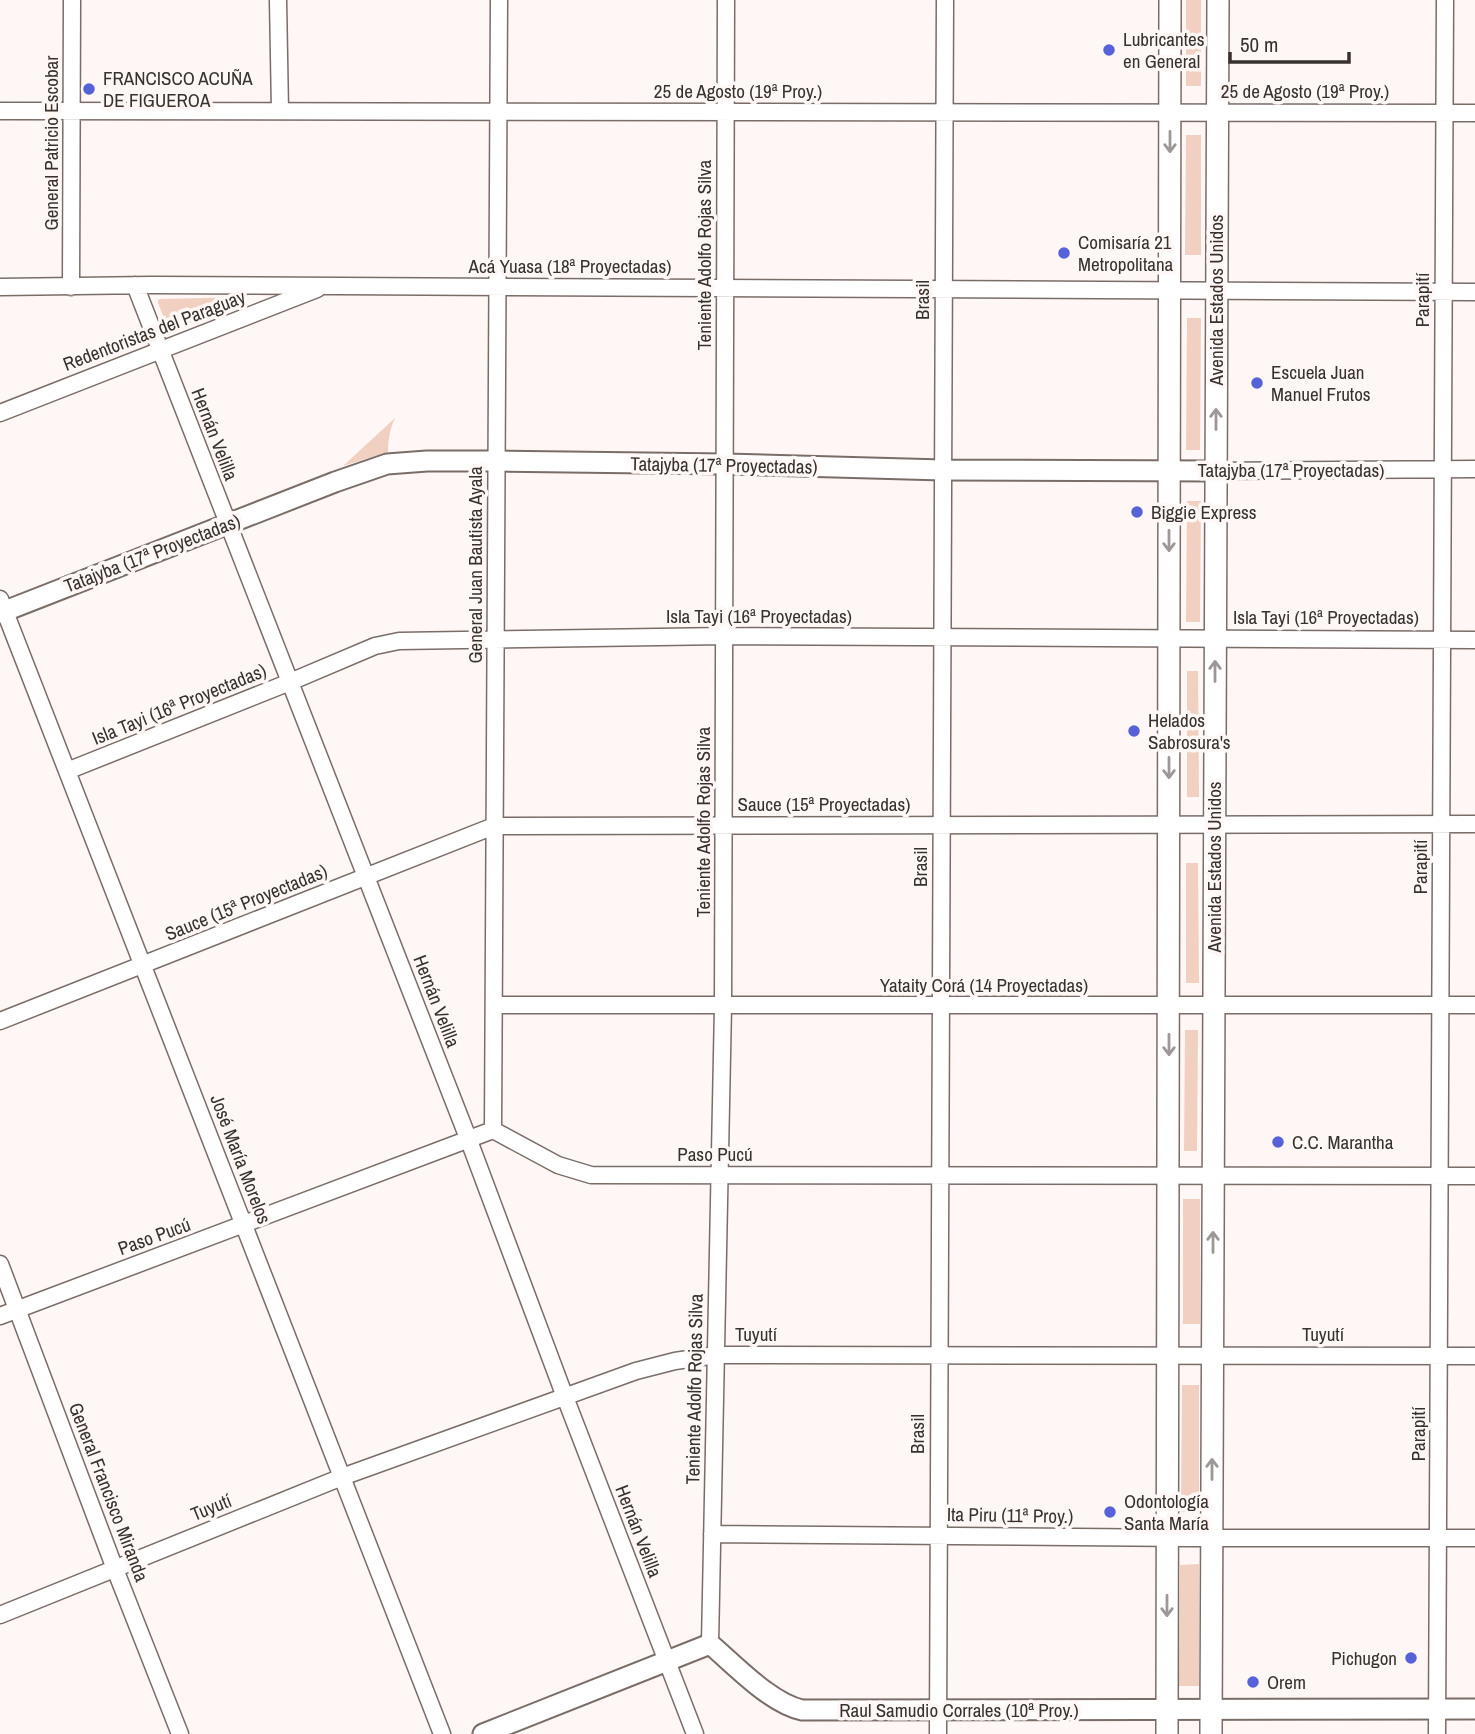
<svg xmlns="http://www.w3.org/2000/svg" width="1475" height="1734" viewBox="0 0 1475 1734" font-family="'Archivo Narrow',sans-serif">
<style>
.green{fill:#f1d0c2}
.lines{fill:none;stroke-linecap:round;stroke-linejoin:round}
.minor-casing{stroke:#7a6d68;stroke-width:19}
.tertiary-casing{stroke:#7a6d68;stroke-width:23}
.secondary-casing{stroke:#7a6d68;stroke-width:24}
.minor{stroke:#fff;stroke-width:16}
.tertiary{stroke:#fff;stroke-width:19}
.secondary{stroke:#fff;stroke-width:21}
.oneway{stroke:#9c9897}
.poi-dot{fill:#5762d9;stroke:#fef7f5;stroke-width:2.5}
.labels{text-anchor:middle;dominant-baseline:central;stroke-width:7;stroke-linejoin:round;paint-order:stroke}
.poi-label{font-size:19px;fill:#38322f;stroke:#fef7f5;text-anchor:start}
.street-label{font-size:19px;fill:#38322f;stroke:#fef7f5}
</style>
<rect width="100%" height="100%" fill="#fef7f5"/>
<path class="green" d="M 1186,0 L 1201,0 L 1201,86 L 1186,86 Z
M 1186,135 L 1201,135 L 1201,255 L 1185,255 Z
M 243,297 L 246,299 L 245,302 L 174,329 L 167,326 L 158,303 L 158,300 L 160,299 Z
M 1187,318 L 1201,318 L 1200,450 L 1186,450 Z
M 395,418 C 390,429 388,439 388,452 L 343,466 Z
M 1187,501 L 1201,501 L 1200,622 L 1186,622 Z
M 1187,671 L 1198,671 L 1199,797 L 1187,797 Z
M 1186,863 L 1198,863 L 1199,983 L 1186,983 Z
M 1185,1030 L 1198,1030 L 1197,1151 L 1184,1151 Z
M 1183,1199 L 1200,1199 L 1200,1324 L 1183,1324 Z
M 1182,1385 L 1199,1385 L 1199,1512 L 1181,1512 Z
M 1199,1564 L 1199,1686 L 1179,1686 L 1180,1565 Z"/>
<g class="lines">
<g class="minor-casing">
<path id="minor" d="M 278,0 L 280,111
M 0,111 L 1475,113
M 135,285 L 468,1138 L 565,1397 L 695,1734
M 0,287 L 152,285 L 1475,292
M 71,287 L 72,0
M 0,413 L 317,289
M 1216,471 L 1475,469
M 0,599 L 442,1734
M 67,771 L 290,682 L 375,646 L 399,641 L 725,636 L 1475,640
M 494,1005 L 1475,1005
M 0,1021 L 494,826 L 1475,824
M 493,1130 L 499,0
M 0,1264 L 115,1569 L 180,1734
M 0,1316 L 493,1130 L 558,1165 L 591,1175 L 1475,1176
M 712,1534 L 1190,1538 L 1475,1538
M 0,1615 L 342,1477 L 636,1371 L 675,1361 L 716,1355 L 1475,1356
M 710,1644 L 723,1006 L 726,0
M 938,1734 L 945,0
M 1437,1734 L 1445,0"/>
</g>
<g class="tertiary-casing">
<path id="tertiary" d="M 0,613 L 335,482 L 387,464 L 427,461 L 497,461 L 725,464 L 943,470 L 1216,471
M 483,1734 L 710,1644 C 735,1665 770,1703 802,1710 L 1475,1709"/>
</g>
<g class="secondary-casing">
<path id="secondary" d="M 1167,1734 L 1170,0
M 1211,1734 L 1218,0"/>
</g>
<use href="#minor" class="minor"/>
<use href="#tertiary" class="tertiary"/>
<use href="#secondary" class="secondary"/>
</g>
<defs><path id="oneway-shaft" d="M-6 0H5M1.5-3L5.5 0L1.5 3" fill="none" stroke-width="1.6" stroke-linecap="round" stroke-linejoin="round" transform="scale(1.75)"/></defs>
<g class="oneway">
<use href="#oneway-shaft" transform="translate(1170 142) rotate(90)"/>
<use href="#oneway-shaft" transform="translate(1216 419) rotate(-90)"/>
<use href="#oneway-shaft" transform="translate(1169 541) rotate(90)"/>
<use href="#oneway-shaft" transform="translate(1215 671) rotate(-90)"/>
<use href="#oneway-shaft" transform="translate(1169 768) rotate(90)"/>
<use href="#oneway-shaft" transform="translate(1169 1045) rotate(90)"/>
<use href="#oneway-shaft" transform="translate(1213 1242) rotate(-90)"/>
<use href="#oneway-shaft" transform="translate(1212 1469) rotate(-90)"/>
<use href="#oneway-shaft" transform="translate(1167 1606) rotate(90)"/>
</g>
<g class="poi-dot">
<circle cx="1109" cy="50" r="7"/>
<circle cx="89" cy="89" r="7"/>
<circle cx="1064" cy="253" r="7"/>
<circle cx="1257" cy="383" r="7"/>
<circle cx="1137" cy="512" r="7"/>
<circle cx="1134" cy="731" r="7"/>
<circle cx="1278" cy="1142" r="7"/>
<circle cx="1110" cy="1512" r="7"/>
<circle cx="1411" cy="1658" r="7"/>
<circle cx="1253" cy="1682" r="7"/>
</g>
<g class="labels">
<g class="poi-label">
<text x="1123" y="39">Lubricantes<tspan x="1123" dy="22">en General</tspan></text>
<text x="103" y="78">FRANCISCO ACUÑA<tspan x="103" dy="22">DE FIGUEROA</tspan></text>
<text x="1078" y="242">Comisaría 21<tspan x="1078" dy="22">Metropolitana</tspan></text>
<text x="1271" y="372">Escuela Juan<tspan x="1271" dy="22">Manuel Frutos</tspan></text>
<text x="1151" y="512">Biggie Express</text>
<text x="1148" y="720">Helados<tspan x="1148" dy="22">Sabrosura's</tspan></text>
<text x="1292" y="1142">C.C. Marantha</text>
<text x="1124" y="1501">Odontología<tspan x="1124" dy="22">Santa María</tspan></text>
<text x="1397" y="1658" text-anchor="end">Pichugon</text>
<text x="1267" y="1682">Orem</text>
</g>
<g class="street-label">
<text x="738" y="91">25 de Agosto (19ª Proy.)</text>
<text x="1305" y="91">25 de Agosto (19ª Proy.)</text>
<text transform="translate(51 143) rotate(-90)">General Patricio Escobar</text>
<text transform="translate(704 255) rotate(-90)">Teniente Adolfo Rojas Silva</text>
<text x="570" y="266">Acá Yuasa (18ª Proyectadas)</text>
<text transform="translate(922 300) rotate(-90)">Brasil</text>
<text transform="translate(1216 300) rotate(-90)">Avenida Estados Unidos</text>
<text transform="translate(1422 300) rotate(-90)">Parapití</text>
<text transform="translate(154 330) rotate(-21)">Redentoristas del Paraguay</text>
<text transform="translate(215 434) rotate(69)">Hernán Velilla</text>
<text transform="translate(724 465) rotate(1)">Tatajyba (17ª Proyectadas)</text>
<text x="1291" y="470">Tatajyba (17ª Proyectadas)</text>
<text transform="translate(152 553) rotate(-21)">Tatajyba (17ª Proyectadas)</text>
<text transform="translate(475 565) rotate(-90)">General Juan Bautista Ayala</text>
<text x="759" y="616">Isla Tayi (16ª Proyectadas)</text>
<text x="1326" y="617">Isla Tayi (16ª Proyectadas)</text>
<text transform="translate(179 704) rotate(-22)">Isla Tayi (16ª Proyectadas)</text>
<text x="824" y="804">Sauce (15ª Proyectadas)</text>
<text transform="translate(703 822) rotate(-90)">Teniente Adolfo Rojas Silva</text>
<text transform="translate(920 867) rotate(-90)">Brasil</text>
<text transform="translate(1214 867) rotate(-90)">Avenida Estados Unidos</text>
<text transform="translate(1420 867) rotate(-90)">Parapití</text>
<text transform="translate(246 902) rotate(-22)">Sauce (15ª Proyectadas)</text>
<text x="984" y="985">Yataity Corá (14 Proyectadas)</text>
<text transform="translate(437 1001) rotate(69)">Hernán Velilla</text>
<text x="715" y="1154">Paso Pucú</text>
<text transform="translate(241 1159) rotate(69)">José María Morelos</text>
<text transform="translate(154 1236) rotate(-20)">Paso Pucú</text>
<text x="756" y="1334">Tuyutí</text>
<text x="1323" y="1334">Tuyutí</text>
<text transform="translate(694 1389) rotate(-89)">Teniente Adolfo Rojas Silva</text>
<text transform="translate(917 1434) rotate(-90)">Brasil</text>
<text transform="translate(1418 1434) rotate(-90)">Parapití</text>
<text transform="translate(109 1492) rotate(69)">General Francisco Miranda</text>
<text transform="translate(211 1507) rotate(-22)">Tuyutí</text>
<text transform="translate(1010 1515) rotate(1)">Ita Piru (11ª Proy.)</text>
<text transform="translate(639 1531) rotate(69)">Hernán Velilla</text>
<text x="959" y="1710">Raul Samudio Corrales (10ª Proy.)</text>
</g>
</g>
<path d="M1230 52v10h119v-10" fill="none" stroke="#38322f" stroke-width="3.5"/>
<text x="1240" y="52" font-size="21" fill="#38322f" stroke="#fef7f5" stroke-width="5" paint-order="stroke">50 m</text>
</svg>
